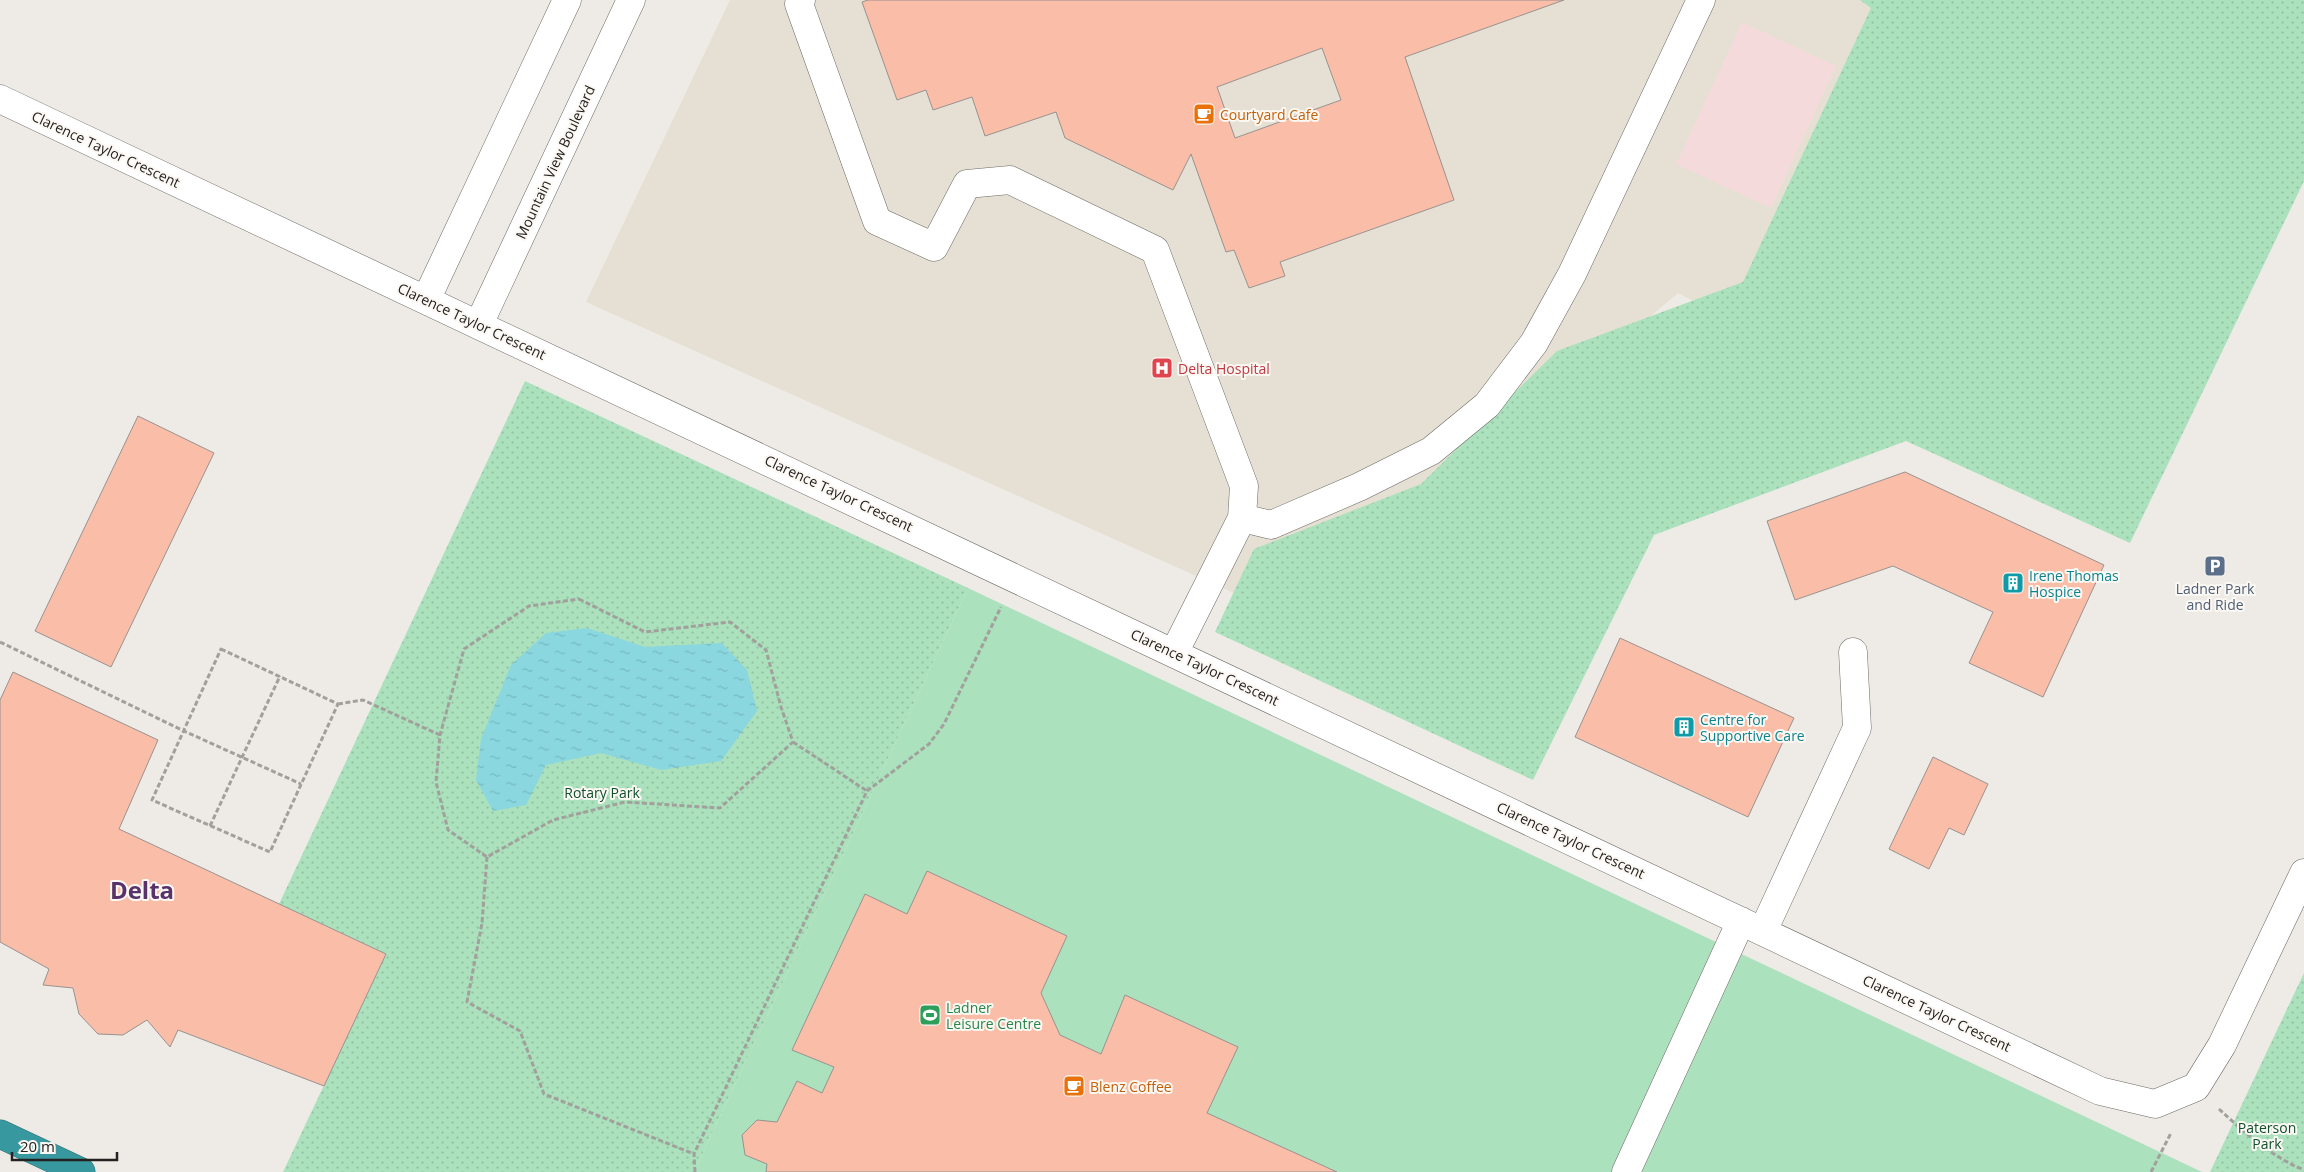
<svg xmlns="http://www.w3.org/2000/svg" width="2304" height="1172" viewBox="0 0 2304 1172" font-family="'Open Sans',sans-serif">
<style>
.built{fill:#e5e0d3}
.industrial{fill:#f5dadb}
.grass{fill:url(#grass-dots)}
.pitch{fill:#abe1bc}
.water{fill:url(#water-ripples)}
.building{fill:#fabda8;stroke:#989290;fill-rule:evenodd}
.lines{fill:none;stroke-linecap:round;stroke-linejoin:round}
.minor-casing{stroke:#6c6a65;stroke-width:29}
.highway-casing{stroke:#316f73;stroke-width:29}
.path{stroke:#a2a09c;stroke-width:3;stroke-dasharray:5 2.5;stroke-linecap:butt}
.minor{stroke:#fff;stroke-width:28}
.highway{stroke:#38989f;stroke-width:28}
.labels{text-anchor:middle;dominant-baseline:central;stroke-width:4;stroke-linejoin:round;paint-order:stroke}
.food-label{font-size:14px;fill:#c56008;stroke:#fbf8f3;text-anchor:start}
.street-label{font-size:14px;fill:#232220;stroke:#fbf8f3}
.health-label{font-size:14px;fill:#be3a42;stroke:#fbf8f3;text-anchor:start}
.culture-label{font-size:14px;fill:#0d838f;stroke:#fbf8f3;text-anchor:start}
.service-label{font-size:14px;fill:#4e5e75;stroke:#fbf8f3}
.park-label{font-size:14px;fill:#10502e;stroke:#fbf8f3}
.leisure-label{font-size:14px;fill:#27864d;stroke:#fbf8f3;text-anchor:start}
.town-label{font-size:24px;font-weight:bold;fill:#583269;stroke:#fbf8f3}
</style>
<defs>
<pattern id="grass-dots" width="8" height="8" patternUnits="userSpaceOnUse" patternTransform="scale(1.25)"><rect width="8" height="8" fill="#abe1bc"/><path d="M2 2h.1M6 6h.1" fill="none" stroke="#93c1a1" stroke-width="1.8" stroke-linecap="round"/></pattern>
<pattern id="water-ripples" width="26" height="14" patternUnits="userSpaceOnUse" patternTransform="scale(1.25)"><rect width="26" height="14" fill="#8ad7e0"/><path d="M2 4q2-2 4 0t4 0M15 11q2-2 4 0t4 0" fill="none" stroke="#77b8c0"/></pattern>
</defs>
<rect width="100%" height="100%" fill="#eeebe6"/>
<path class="built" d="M 730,0 L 2304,0 L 2304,181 L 2126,528 L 1678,293 L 1510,435 L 1263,606 L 586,302 Z"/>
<path class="industrial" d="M 1742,22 L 1836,66 L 1771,208 L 1676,164 Z"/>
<path class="grass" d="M 1860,0 L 2304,0 L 2304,181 L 2130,543 L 1906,441 L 1654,535 L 1533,780 L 1215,632 L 1254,549 L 1421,484 L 1557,351 L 1743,282 L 1871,8 Z
M 525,381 L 968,588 L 694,1172 L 283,1172 L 386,954 L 279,904 Z
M 2304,973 L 2304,1172 L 2210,1172 Z"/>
<path class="pitch" d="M 968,588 L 2202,1172 L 694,1172 Z"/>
<path class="water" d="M 587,628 L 645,647 L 722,643 L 747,670 L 757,711 L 721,761 L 661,770 L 601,753 L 546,765 L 526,805 L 493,811 L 476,780 L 481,739 L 511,665 L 546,633 Z"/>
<path class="building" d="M 868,0 L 1564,0 L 1405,57 L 1454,200 L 1280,262 L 1285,276 L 1249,288 L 1234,250 L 1226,252 L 1191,154 L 1173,190 L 1065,138 L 1056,112 L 985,136 L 972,97 L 933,110 L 926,90 L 897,100 L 862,2 ZM 1322,48 L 1341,100 L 1235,138 L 1217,87 Z
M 138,416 L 214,453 L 111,667 L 35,631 Z
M 1905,472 L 2104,565 L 2043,697 L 1969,663 L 1993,612 L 1893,566 L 1795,600 L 1767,521 Z
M 1620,638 L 1794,718 L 1748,817 L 1575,737 Z
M 13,672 L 158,740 L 119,829 L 386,954 L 324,1086 L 178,1030 L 170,1047 L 147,1020 L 123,1035 L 98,1034 L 79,1014 L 73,988 L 43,985 L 49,969 L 0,942 L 0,700 Z
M 1933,757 L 1988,784 L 1964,835 L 1949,828 L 1929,869 L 1889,849 Z
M 927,871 L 1067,936 L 1041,993 L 1060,1035 L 1101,1054 L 1125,995 L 1238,1047 L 1207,1113 L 1337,1172 L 766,1172 L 767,1164 L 745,1155 L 742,1135 L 757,1120 L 777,1122 L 797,1081 L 822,1093 L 834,1067 L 792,1050 L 865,894 L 907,914 Z"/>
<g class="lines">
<g class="minor-casing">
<path id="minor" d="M 801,0 L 799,4 L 877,221 L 934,247 L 967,184 L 1010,180 L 1155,250 L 1244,486 L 1242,518 L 1174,653
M 0,99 L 2100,1091 L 2155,1104 L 2196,1087 L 2222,1045 L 2304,873
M 426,300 L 567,0
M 479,324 L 631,0
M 1242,518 L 1271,525 L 1359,487 L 1431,451 L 1487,405 L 1534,343 L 1572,274 L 1701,0
M 1763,931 L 1857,728 L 1853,652
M 1626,1172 L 1741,921"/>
</g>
<g class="highway-casing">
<path id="highway" d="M 0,1134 L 81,1172"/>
</g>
<path class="path" d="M 579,599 L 645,632 L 730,622 L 766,650 L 781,707 L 793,742 L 720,808 L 625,802 L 553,820 L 487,857 L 448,830 L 436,782 L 440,735 L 464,649 L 529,606 Z
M 0,642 L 184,731 L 301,784
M 221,649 L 338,704 L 270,852 L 152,800 Z
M 338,704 L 363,700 L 440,735
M 793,742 L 867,791
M 210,826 L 280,676
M 487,857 L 482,923 L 467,1002 L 520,1031 L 544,1094 L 694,1154
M 2219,1109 C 2244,1132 2272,1157 2304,1170
M 695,1172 L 694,1154 L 867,791 L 929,744 L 944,724 L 1001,607
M 2151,1172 L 2171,1133"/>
<use href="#minor" class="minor"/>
<use href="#highway" class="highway"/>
</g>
<defs>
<g id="cafe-square" transform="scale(1.125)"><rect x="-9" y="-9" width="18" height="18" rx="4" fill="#e8710a" stroke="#fbf8f3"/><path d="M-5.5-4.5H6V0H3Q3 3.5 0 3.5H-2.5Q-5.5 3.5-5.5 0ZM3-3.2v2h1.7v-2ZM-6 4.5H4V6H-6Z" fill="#fff"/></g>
<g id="hospital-square" transform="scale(1.125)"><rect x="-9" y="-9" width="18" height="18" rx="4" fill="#e0444e" stroke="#fbf8f3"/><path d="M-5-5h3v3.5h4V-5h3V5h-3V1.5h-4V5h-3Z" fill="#fff"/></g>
<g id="parking-square" transform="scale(1.125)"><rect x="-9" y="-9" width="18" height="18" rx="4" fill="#5c6f8a" stroke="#fbf8f3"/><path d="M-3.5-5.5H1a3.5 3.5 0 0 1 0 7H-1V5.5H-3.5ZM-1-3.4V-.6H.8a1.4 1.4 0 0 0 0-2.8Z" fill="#fff"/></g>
<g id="building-square" transform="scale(1.125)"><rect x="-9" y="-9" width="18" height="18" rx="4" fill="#0f9aa8" stroke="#fbf8f3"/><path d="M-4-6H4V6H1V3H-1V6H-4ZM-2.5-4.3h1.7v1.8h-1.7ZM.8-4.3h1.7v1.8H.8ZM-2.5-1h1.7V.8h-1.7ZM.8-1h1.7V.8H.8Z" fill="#fff"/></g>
<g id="stadium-square" transform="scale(1.125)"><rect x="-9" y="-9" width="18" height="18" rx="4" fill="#2e9e5b" stroke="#fbf8f3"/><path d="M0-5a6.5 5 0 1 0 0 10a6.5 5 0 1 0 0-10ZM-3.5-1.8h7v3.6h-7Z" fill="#fff"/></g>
</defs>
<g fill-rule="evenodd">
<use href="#cafe-square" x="1204" y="114"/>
<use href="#hospital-square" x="1162" y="368"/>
<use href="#parking-square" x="2215" y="566"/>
<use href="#building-square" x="2013" y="583"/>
<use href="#building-square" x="1684" y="727"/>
<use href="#stadium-square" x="930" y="1015"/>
<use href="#cafe-square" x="1074" y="1086"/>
</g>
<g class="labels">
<g class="food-label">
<text x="1220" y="114">Courtyard Cafe</text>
<text x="1090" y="1086">Blenz Coffee</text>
</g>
<g class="street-label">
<text transform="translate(106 149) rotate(25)">Clarence Taylor Crescent</text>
<text transform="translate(555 162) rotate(-65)">Mountain View Boulevard</text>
<text transform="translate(472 321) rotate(25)">Clarence Taylor Crescent</text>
<text transform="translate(839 493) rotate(25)">Clarence Taylor Crescent</text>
<text transform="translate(1205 667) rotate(25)">Clarence Taylor Crescent</text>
<text transform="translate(1571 840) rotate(25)">Clarence Taylor Crescent</text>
<text transform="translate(1937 1013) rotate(25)">Clarence Taylor Crescent</text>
</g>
<g class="health-label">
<text x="1178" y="368">Delta Hospital</text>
</g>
<g class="culture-label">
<text x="2029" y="575">Irene Thomas<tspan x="2029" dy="16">Hospice</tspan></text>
<text x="1700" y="719">Centre for<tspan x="1700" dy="16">Supportive Care</tspan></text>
</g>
<g class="service-label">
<text x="2215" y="588">Ladner Park<tspan x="2215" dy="16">and Ride</tspan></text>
</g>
<g class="park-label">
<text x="602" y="792">Rotary Park</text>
<text x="2267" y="1127">Paterson<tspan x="2267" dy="16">Park</tspan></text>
</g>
<g class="leisure-label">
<text x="946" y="1007">Ladner<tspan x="946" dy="16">Leisure Centre</tspan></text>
</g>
<g class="town-label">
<text x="142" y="889">Delta</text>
</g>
</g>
<path d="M12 1152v8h105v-8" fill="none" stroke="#232220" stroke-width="2.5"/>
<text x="20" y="1152" font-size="15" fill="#232220" stroke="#fbf8f3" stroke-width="4" paint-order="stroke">20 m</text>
</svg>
